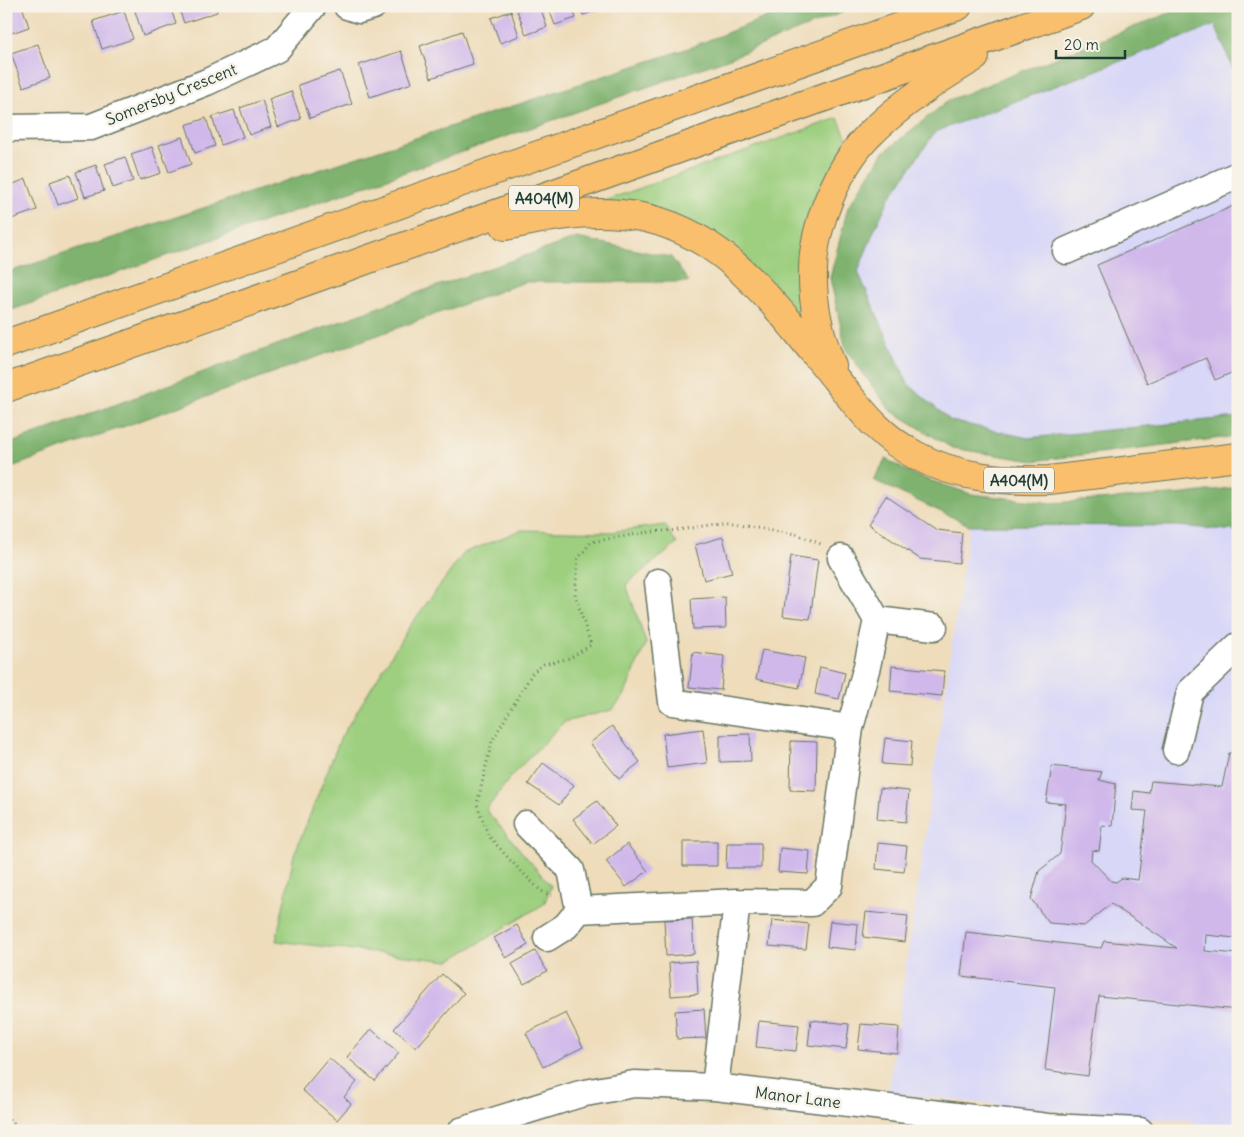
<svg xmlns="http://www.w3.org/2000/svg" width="1244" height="1137" viewBox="0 0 1244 1137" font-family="Delius,sans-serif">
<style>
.built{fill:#d8d7f8}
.green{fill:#9dcf7f;stroke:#5e865a}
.forest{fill:#7eb26e;stroke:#4e7851}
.building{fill:#d0b8eb}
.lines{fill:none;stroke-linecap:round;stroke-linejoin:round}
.minor-casing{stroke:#677563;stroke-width:29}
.highway-casing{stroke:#677563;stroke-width:30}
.path{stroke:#677563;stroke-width:3;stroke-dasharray:1 4;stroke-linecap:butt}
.minor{stroke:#fff;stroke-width:26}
.highway{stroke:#f9bf6c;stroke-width:28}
.labels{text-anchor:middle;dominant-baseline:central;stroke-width:5;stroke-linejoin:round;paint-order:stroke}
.shield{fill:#f7f3e8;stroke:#60746a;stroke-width:1}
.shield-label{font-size:15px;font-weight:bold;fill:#1f3d34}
.street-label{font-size:16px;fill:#1f3d34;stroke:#f7f3e8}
</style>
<rect width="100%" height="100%" fill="#f7f3e8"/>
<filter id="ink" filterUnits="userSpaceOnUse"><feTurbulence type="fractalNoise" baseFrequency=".02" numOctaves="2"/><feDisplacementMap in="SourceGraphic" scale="10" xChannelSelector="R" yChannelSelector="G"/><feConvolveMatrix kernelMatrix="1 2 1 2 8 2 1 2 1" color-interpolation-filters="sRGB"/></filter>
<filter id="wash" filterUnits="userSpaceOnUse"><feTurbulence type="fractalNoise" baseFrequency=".0096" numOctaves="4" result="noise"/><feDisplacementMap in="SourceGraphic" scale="20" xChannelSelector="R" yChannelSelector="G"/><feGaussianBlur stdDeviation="1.12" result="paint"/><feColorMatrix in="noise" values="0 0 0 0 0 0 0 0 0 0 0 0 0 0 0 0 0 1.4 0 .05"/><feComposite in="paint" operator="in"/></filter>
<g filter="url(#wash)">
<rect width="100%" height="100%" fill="#eedcba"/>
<path class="built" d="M 1215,25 L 1238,82 L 1238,418 L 1028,438 L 951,421 L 908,385 L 858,272 L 873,233 L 889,199 L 935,132 Z
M 969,525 L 1177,526 L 1238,531 L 1238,1131 L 1215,1131 L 1187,1120 L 1113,1117 L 888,1093 Z"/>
<path class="green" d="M 838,118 L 847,139 L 842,143 L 844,149 L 807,321 L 802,324 L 771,283 L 601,202 Z
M 665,525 L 677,544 L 626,584 L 646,643 L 624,696 L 612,710 L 564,722 L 512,775 L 486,810 L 551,886 L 544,904 L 449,961 L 276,941 L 294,855 L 341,737 L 409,627 L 464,553 L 521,530 L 611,532 Z"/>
<path class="forest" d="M 795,6 L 858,6 L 730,58 L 6,312 L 6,273 L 686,49 Z
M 1187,6 L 1238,6 L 1238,81 L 1215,25 L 935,132 L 889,199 L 873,233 L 858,272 L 908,384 L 951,421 L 1028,438 L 1238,417 L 1238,436 L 1033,461 L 952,448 L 890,410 L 846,350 L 830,278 L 848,207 L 883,153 L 949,100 Z
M 577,238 L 671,257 L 689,282 L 525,282 L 6,469 L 6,445 L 420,292 Z
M 886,459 L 914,475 L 971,494 L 1052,503 L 1185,494 L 1238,487 L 1238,531 L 1177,526 L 969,525 L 873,480 Z"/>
<g id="blocks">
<path class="building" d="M 6,6 L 22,6 L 29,27 L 6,35 Z
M 140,6 L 170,6 L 176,24 L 143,36 L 134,8 Z
M 178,6 L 216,6 L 217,12 L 184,23 Z
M 528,6 L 540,6 L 547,27 L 526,35 L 517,10 Z
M 548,6 L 572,6 L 576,18 L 555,25 Z
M 580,6 L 603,6 L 604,8 L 583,15 Z
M 124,11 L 133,39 L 102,49 L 93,21 Z
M 511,11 L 519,36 L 500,43 L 491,18 Z
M 462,31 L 473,64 L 431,78 L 420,46 Z
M 38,44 L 50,78 L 23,87 L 11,53 Z
M 401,51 L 412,83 L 370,97 L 359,65 Z
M 340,71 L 352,104 L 310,118 L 298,85 Z
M 291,91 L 301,119 L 278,127 L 269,99 Z
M 262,100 L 271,127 L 249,135 L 240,108 Z
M 234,110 L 243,137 L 221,145 L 212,117 Z
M 206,118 L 215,146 L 195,153 L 186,125 Z
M 182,137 L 191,164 L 169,172 L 159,145 Z
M 152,147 L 161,173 L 140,180 L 131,154 Z
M 125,157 L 133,181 L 113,188 L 105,164 Z
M 96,165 L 104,191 L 85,197 L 76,172 Z
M 70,175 L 78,198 L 58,205 L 50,182 Z
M 26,179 L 37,210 L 6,221 L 6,187 Z
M 1238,204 L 1238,344 L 1235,345 L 1238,351 L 1238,370 L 1215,380 L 1206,358 L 1147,383 L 1097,265 Z
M 886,496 L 937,530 L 962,533 L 959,563 L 920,559 L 868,524 Z
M 723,537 L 732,573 L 704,580 L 695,545 Z
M 791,556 L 818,560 L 810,619 L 783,616 Z
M 725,597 L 726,628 L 693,629 L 691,599 Z
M 762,650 L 805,658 L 799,688 L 756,679 Z
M 693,652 L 724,656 L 721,690 L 689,687 Z
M 892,666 L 944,671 L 942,696 L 890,691 Z
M 820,667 L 845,673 L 839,699 L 815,694 Z
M 612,726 L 640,762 L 619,779 L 590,743 Z
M 703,729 L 707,763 L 667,768 L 663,734 Z
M 750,734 L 751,761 L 720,762 L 720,735 Z
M 885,738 L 912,741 L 910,766 L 882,764 Z
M 791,741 L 817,742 L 816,791 L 790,790 Z
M 1229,753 L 1238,753 L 1238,923 L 1236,923 L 1235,938 L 1206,935 L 1205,951 L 1238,954 L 1238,1010 L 1099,996 L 1088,1076 L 1045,1070 L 1055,987 L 961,976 L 966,932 L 1101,948 L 1104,941 L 1177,948 L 1111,904 L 1084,926 L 1049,923 L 1031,899 L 1039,871 L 1060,854 L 1066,804 L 1046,802 L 1052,766 L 1102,772 L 1099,780 L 1116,784 L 1112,826 L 1102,825 L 1099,851 L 1092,850 L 1091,860 L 1111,881 L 1116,882 L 1122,878 L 1138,880 L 1147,811 L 1132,810 L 1134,791 L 1149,793 L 1151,781 L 1222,787 Z
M 543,763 L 574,785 L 559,805 L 528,784 Z
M 880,788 L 909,791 L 906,822 L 877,819 Z
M 597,801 L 616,826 L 593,844 L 573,819 Z
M 683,841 L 717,841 L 717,866 L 683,866 Z
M 727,843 L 761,843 L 761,868 L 726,868 Z
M 878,843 L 907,846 L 904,872 L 876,869 Z
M 627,844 L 648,871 L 626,887 L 606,861 Z
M 780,848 L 810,851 L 808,874 L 778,872 Z
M 866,912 L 908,916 L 905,942 L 863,937 Z
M 692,919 L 694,954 L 666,956 L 664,920 Z
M 772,920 L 809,924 L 806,949 L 769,946 Z
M 830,921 L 858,924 L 856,950 L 827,947 Z
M 517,925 L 528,945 L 506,958 L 494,938 Z
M 535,951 L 547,971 L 524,984 L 512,964 Z
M 696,961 L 698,994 L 671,996 L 669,963 Z
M 442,974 L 464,993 L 416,1048 L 394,1029 Z
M 704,1009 L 706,1038 L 677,1039 L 675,1011 Z
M 566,1013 L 583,1047 L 543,1067 L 526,1033 Z
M 811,1020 L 849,1024 L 846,1049 L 808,1045 Z
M 759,1021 L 799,1025 L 796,1051 L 756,1047 Z
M 861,1024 L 899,1027 L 897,1053 L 858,1049 Z
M 371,1029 L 399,1053 L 375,1081 L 347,1057 Z
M 329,1058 L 357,1082 L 344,1097 L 351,1104 L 337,1120 L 302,1090 Z"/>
</g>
</g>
<g filter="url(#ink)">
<use href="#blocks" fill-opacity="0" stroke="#677563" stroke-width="1"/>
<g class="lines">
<g class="minor-casing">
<path id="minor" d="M 347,6 L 359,10 L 373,6
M 6,128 L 91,127 L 207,82 L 277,49 L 313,6
M 1066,251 L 1238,175
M 658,582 L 672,702 L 850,728
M 877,620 L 934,627
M 1176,750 L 1190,692 L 1238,646
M 526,824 L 571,870 L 579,910 L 566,926 L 547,938
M 579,910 L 737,902 L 812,903 L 829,886 L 850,728 L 867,666 L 877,620 L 841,558
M 715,1087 L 737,902
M 461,1131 L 580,1094 L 634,1084 L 715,1087 L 1048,1127 L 1140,1131"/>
</g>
<g class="highway-casing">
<path id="highway" d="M 505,226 C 543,218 582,210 621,214 C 699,221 748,272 795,329 C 809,347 824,364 838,382 C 863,413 881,437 917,456 C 958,478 1004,481 1049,480 L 1238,457
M 6,344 L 958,6
M 832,366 C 820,337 812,302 813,270 C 813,227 838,167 868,136 C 900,104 937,80 975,57
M 6,388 L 1081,6"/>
</g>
<path class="path" d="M 552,896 L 541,891 L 511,861 L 488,835 L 477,804 L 492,741 L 533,672 L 544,664 L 570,658 L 591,645 L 575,595 L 578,559 L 591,542 L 649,532 L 680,530 L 728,522 L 796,534 L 821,544
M 6,1116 L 22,1131"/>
<use href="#minor" class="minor"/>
<use href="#highway" class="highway"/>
</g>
</g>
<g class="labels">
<g class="shield">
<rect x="509" y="185.5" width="70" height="25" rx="4"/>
<rect x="984" y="467.5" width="70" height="25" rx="4"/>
</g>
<g class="shield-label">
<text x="544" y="198">A404(M)</text>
<text x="1019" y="480">A404(M)</text>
</g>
<g class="street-label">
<text transform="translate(171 94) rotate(-22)">Somersby Crescent</text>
<text transform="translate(798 1097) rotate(7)">Manor Lane</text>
</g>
</g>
<rect width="1244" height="1137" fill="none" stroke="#f7f3e8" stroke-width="25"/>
<path d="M1056 50v8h69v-8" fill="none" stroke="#1f3d34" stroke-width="2.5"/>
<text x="1064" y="50" font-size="15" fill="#1f3d34" stroke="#f7f3e8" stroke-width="4" paint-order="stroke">20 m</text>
</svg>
